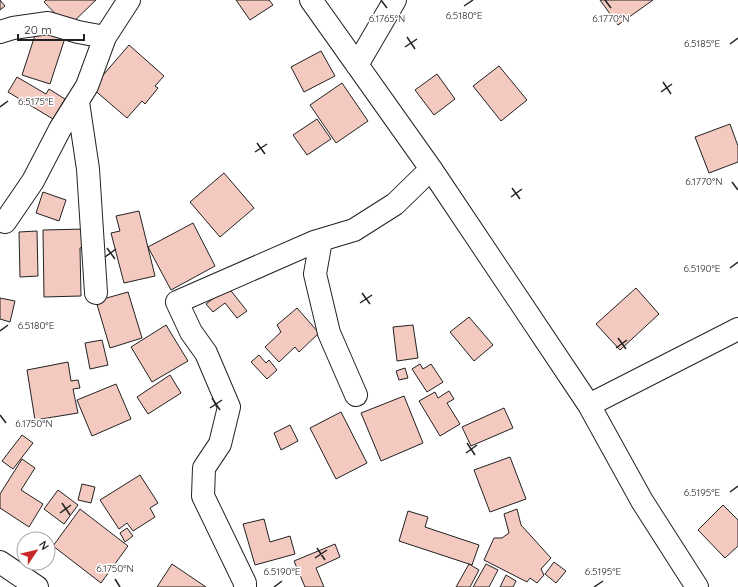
<svg xmlns="http://www.w3.org/2000/svg" width="738" height="587" viewBox="0 0 738 587" font-family="Quicksand,sans-serif">
<style>
.building{fill:#f3c9c0;stroke:#222}
.lines{fill:none;stroke-linecap:round;stroke-linejoin:round}
.minor-casing{stroke:#222;stroke-width:24}
.minor{stroke:#fff;stroke-width:22}
.ticks{fill:none;stroke:#222;stroke-width:1.5}
.ticks-label{font-size:10px;text-anchor:middle;fill:#222;stroke:#fff;stroke-width:3;stroke-linejoin:round;paint-order:stroke}
</style>
<rect width="100%" height="100%" fill="#fff"/>
<path class="building" d="M 0,0 L 5,6 L 0,10 Z
M 46,0 L 96,0 L 68,27 L 44,2 Z
M 236,0 L 269,0 L 273,5 L 250,20 Z
M 600,0 L 653,0 L 618,25 Z
M 37,29 L 65,38 L 50,84 L 22,75 Z
M 129,45 L 164,76 L 155,86 L 158,88 L 145,104 L 142,101 L 127,118 L 92,88 Z
M 321,51 L 335,76 L 304,92 L 291,67 Z
M 499,66 L 527,100 L 501,121 L 473,86 Z
M 437,74 L 455,99 L 434,115 L 415,90 Z
M 17,77 L 46,94 L 49,89 L 65,99 L 53,119 L 8,92 Z
M 342,83 L 368,121 L 336,143 L 310,105 Z
M 317,119 L 331,139 L 307,155 L 293,135 Z
M 730,124 L 738,146 L 738,162 L 709,173 L 695,137 Z
M 224,173 L 254,208 L 220,237 L 190,202 Z
M 43,192 L 66,200 L 59,221 L 36,213 Z
M 139,211 L 155,276 L 124,283 L 111,233 L 120,231 L 116,216 Z
M 193,223 L 215,266 L 171,290 L 148,247 Z
M 86,229 L 86,246 L 80,248 L 81,296 L 44,297 L 43,230 Z
M 37,231 L 38,276 L 20,277 L 19,232 Z
M 228,287 L 247,311 L 237,318 L 225,303 L 213,312 L 206,304 Z
M 636,288 L 659,314 L 620,350 L 596,324 Z
M 128,292 L 142,338 L 110,348 L 96,301 Z
M 0,298 L 15,301 L 10,322 L 0,319 Z
M 297,308 L 319,333 L 299,352 L 295,347 L 279,362 L 265,347 L 281,332 L 277,325 Z
M 469,317 L 493,345 L 474,361 L 450,332 Z
M 166,325 L 188,361 L 152,382 L 131,347 Z
M 413,325 L 418,358 L 397,361 L 393,327 Z
M 102,340 L 108,365 L 90,369 L 85,343 Z
M 259,355 L 266,363 L 269,360 L 277,370 L 267,379 L 251,362 Z
M 68,362 L 71,381 L 78,380 L 80,388 L 73,389 L 78,413 L 35,420 L 27,370 Z
M 420,364 L 423,369 L 431,364 L 443,382 L 427,392 L 412,369 Z
M 405,368 L 408,378 L 399,380 L 396,371 Z
M 170,375 L 181,393 L 148,414 L 137,397 Z
M 116,384 L 131,419 L 92,436 L 77,400 Z
M 449,391 L 454,399 L 447,403 L 460,424 L 440,436 L 419,401 L 435,392 L 438,398 Z
M 404,396 L 423,443 L 381,461 L 361,413 Z
M 504,408 L 513,428 L 471,446 L 462,427 Z
M 341,412 L 367,463 L 336,479 L 310,428 Z
M 290,425 L 298,441 L 281,450 L 274,433 Z
M 22,435 L 33,443 L 13,469 L 2,461 Z
M 510,457 L 526,499 L 490,512 L 474,470 Z
M 22,459 L 35,468 L 21,490 L 43,504 L 29,527 L 0,508 L 0,494 Z
M 140,475 L 158,503 L 150,508 L 155,517 L 133,531 L 127,523 L 119,529 L 100,500 Z
M 82,484 L 95,487 L 91,503 L 78,500 Z
M 58,490 L 78,505 L 64,524 L 44,509 Z
M 723,505 L 738,520 L 738,546 L 725,558 L 698,530 Z
M 80,509 L 128,546 L 101,583 L 53,546 Z
M 517,509 L 521,525 L 551,558 L 541,569 L 544,575 L 537,583 L 530,578 L 527,582 L 484,560 L 494,538 L 502,538 L 509,533 L 504,514 Z
M 408,511 L 428,517 L 425,527 L 479,545 L 472,565 L 399,541 Z
M 264,519 L 270,542 L 290,536 L 295,554 L 255,565 L 243,524 Z
M 127,528 L 133,536 L 125,542 L 120,533 Z
M 335,544 L 340,557 L 316,568 L 324,587 L 305,587 L 294,561 Z
M 554,562 L 566,571 L 556,583 L 545,574 Z
M 172,564 L 206,587 L 157,587 Z
M 469,564 L 479,570 L 470,587 L 456,587 Z
M 486,564 L 498,570 L 489,587 L 473,587 Z
M 506,575 L 516,581 L 513,587 L 500,587 Z"/>
<g class="lines">
<g class="minor-casing">
<path id="minor" d="M 311,0 L 431,169 L 589,405 L 642,501 L 697,587
M 0,32 L 13,28 L 48,23 L 78,32 L 105,37
M 357,65 L 395,0
M 78,102 L 88,169 L 96,293
M 5,222 L 33,181 L 60,129 L 87,86 L 105,37 L 129,0
M 321,240 L 315,274 L 329,333 L 356,395
M 589,405 L 738,329
M 0,562 L 37,587
M 245,587 L 245,583 L 203,496 L 204,468 L 220,444 L 229,407 L 206,353 L 191,332 L 177,302 L 314,242 L 354,230 L 395,204 L 431,169"/>
</g>
<use href="#minor" class="minor"/>
</g>
<path class="ticks" d="M 381,0 L 387,8M 605,0 L 611,8M 464,6 L 473,0M 407,37 L 415,49M 730,44 L 738,38M 405,47 L 417,39M 663,82 L 671,94M 661,92 L 672,84M 0,107 L 8,101M 257,143 L 265,154M 255,152 L 267,144M 732,182 L 738,190M 512,188 L 520,199M 511,197 L 522,189M 107,248 L 115,259M 105,257 L 116,249M 730,268 L 738,262M 362,293 L 370,304M 360,303 L 372,295M 0,331 L 8,325M 618,338 L 626,349M 616,348 L 627,340M 212,398 L 220,410M 210,408 L 222,400M 0,415 L 6,423M 467,443 L 475,455M 466,453 L 477,445M 730,492 L 738,486M 62,503 L 70,515M 60,513 L 71,505M 317,548 L 325,560M 315,558 L 327,550M 115,579 L 120,587M 274,587 L 282,581M 594,587 L 603,581"/>
<g class="ticks-label">
<text x="464" y="19">6.5180°E</text>
<text x="387" y="22">6.1765°N</text>
<text x="611" y="22">6.1770°N</text>
<text x="702" y="47">6.5185°E</text>
<text x="36" y="105">6.5175°E</text>
<text x="704" y="185">6.1770°N</text>
<text x="702" y="272">6.5190°E</text>
<text x="36" y="329">6.5180°E</text>
<text x="34" y="427">6.1750°N</text>
<text x="702" y="496">6.5195°E</text>
<text x="115" y="572">6.1750°N</text>
<text x="282" y="575">6.5190°E</text>
<text x="603" y="575">6.5195°E</text>
</g>
<g transform="translate(36 551) rotate(55)"><circle r="19" fill="#ffffff" stroke="#a7a7a7"/>
<path d="M0-3L7 15L0 10L-7 15Z" fill="#c62828"/>
<text y="-6" font-size="11" font-weight="bold" text-anchor="middle" fill="#222222">N</text>
</g>
<path d="M18 34v6h66v-6" fill="none" stroke="#222222" stroke-width="2"/>
<text x="24" y="34" font-size="12" fill="#222222" stroke="#ffffff" stroke-width="3" paint-order="stroke">20 m</text>
</svg>
